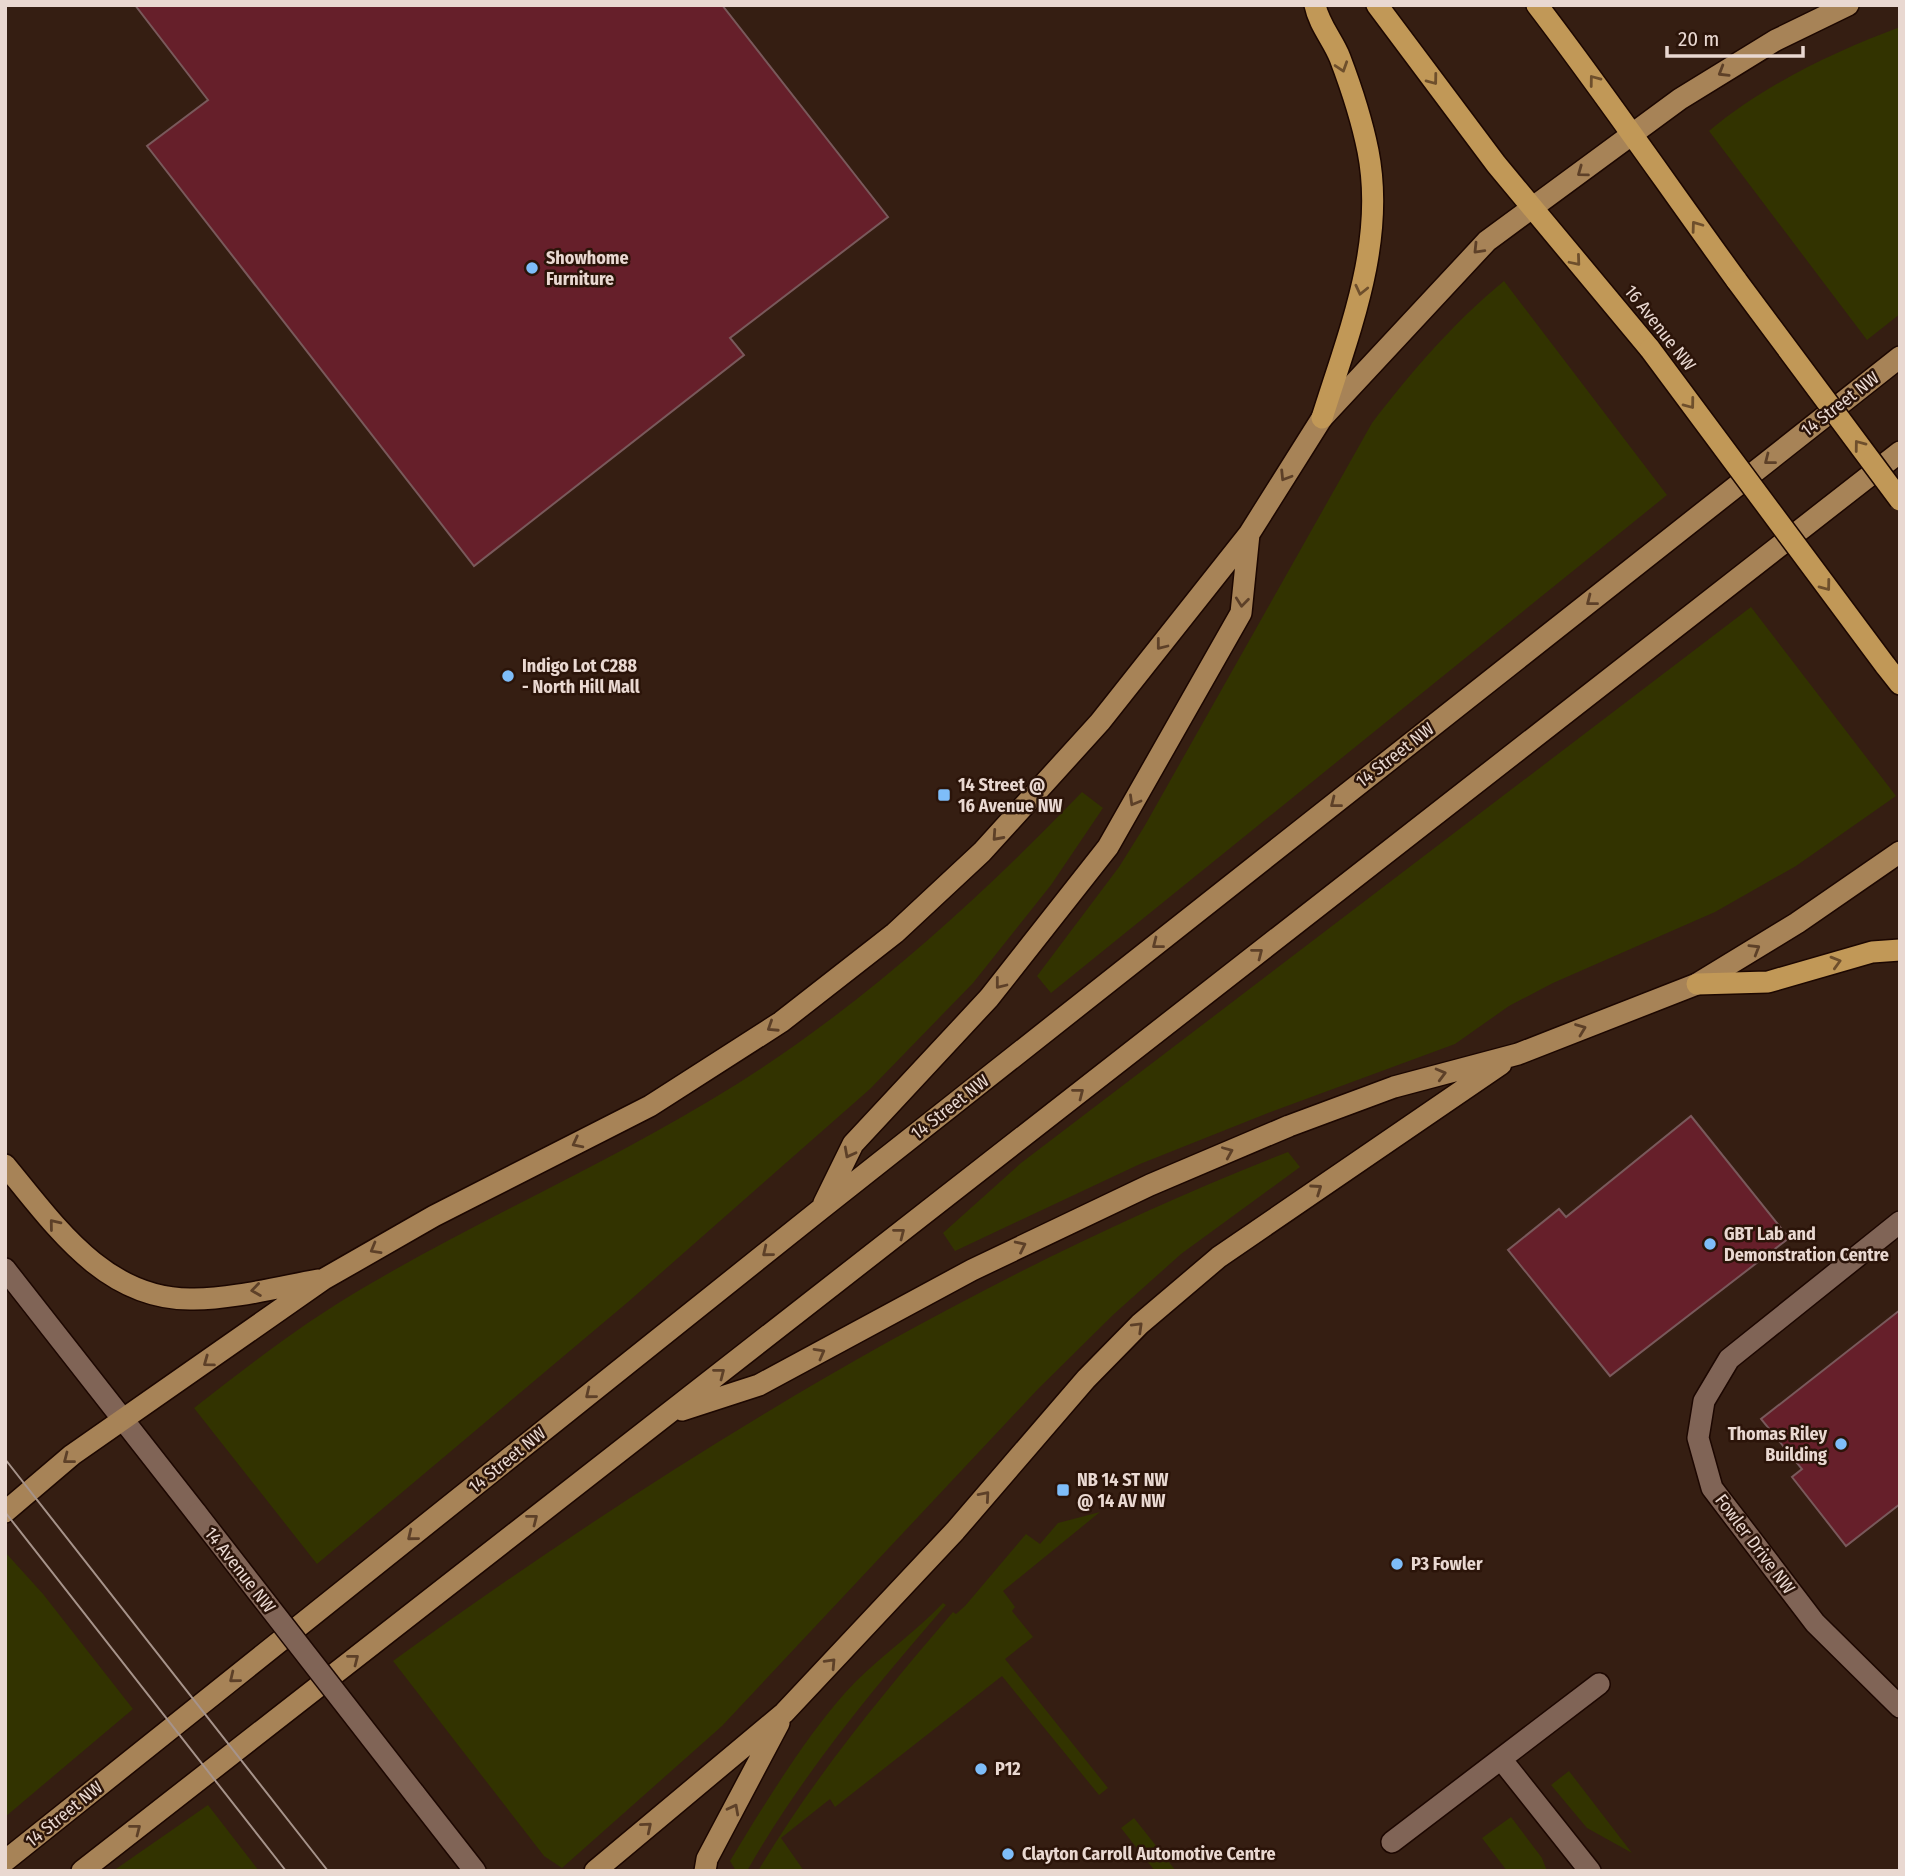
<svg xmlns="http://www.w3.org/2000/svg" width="1905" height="1876" viewBox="0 0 1905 1876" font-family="'Fira Sans Condensed',sans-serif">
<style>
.green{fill:#323300}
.building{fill:#661f2a;stroke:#79595b;stroke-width:2}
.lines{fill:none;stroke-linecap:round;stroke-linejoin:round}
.minor-casing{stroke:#1c0701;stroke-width:24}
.major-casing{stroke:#1c0701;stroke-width:24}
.highway-casing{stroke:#1c0701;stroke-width:24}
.minor{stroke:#806456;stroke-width:21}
.major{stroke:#a78357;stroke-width:21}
.highway{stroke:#c19857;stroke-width:21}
.tram{stroke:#a6938a;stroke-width:2}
.minor-bridge-casing{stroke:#1c0701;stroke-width:24;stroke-linecap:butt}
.highway-bridge-casing{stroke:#1c0701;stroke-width:24;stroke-linecap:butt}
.minor-bridge{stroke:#806456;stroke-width:21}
.highway-bridge{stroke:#c19857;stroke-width:21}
.oneway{stroke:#6e4f2c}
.oneway2{stroke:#5d4028}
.poi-dot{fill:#7ebdf9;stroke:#2b1409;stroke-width:2.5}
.labels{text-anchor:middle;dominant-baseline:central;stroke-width:5;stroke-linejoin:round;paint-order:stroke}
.poi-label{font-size:18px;font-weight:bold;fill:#e9d8d1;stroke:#2b1409;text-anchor:start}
.street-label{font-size:18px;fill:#e9d8d1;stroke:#2b1409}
</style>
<rect width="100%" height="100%" fill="#351e12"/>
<path class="green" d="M 1900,27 L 1900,314 L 1867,340 L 1709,131 C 1764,85 1833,52 1900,27 Z
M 1504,281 L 1667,495 L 1051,993 L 1037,976 L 1119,867 L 1144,827 L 1372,423 C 1412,371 1453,323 1504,281 Z
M 1751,607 L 1896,796 L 1796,866 L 1715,912 L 1553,983 L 1509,1006 L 1455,1044 L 1268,1113 L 1140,1164 L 955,1251 L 943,1233 L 1021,1163 Z
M 1082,792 L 1103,808 L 1051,885 L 973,983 L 870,1089 L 628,1302 L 317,1564 L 194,1408 C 248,1366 303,1323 363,1288 C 485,1216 616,1160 737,1084 C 865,1003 977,901 1082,792 Z
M 1288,1152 L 1300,1167 L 1181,1254 L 1114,1314 L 1038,1389 L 722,1726 L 562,1868 L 544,1856 L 393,1661 C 671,1460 968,1277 1288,1152 Z
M 1100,1512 L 1003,1591 L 1015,1607 L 1012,1611 L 1033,1637 L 1005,1659 L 1108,1788 L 1099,1795 L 1002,1676 L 835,1807 L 830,1799 L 781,1838 L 804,1871 L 758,1871 C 814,1777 882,1695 953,1612 L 956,1614 L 965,1606 L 1026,1534 L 1040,1544 L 1058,1523 Z
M 5,1552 L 43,1594 L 133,1709 L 5,1817 Z
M 943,1603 L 946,1605 C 873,1689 803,1773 747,1871 L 736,1871 L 730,1861 C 762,1808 804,1739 845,1693 C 874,1660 912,1636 943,1603 Z
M 1569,1771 L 1632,1853 L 1587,1828 L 1551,1785 Z
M 208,1805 L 259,1871 L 113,1871 Z
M 1511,1817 L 1542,1858 L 1547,1871 L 1507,1871 L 1482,1838 Z
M 1134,1818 L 1176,1871 L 1155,1871 L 1121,1828 Z"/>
<path class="building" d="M 135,5 L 722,5 L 888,217 L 730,338 L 744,355 L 474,566 L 147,146 L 208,100 Z
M 1691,1116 L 1789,1238 L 1610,1376 L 1508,1250 L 1559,1209 L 1566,1217 Z
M 1900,1310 L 1900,1504 L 1846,1546 L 1792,1477 L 1802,1469 L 1761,1419 Z"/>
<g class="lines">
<g class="minor-casing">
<path id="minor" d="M 1900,1222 L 1729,1359 L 1704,1401 L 1698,1438 L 1712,1488 L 1815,1623 L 1900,1707
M 5,1269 L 197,1514
M 1501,1759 L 1590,1871
M 414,1793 L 475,1871
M 1392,1842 L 1599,1684"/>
</g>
<g class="major-casing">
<path id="major" d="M 5,1165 C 54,1224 104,1299 190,1299 C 228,1300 280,1287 318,1280
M 824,1203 L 853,1144 L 989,998 L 1108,847 L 1241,613 L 1249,534
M 682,1410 L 759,1385 L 972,1270 L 1150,1185 L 1289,1126 L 1394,1087 L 1518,1054 L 1697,984 L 1797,923 L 1900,852
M 5,1512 L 72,1455 L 324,1279 L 434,1216 L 650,1106 L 781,1022 L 895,933 L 982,852 L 1100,722 L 1249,534 L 1322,418 L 1487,241 L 1680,99 L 1776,40 L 1848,5
M 5,1861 L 821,1209 L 1900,357
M 82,1871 L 1900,452
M 595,1871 L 784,1713 L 955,1531 L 1086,1379 L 1140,1324 L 1219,1257 L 1501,1064
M 705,1871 L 707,1859 L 779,1723"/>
</g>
<g class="highway-casing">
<path id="highway" d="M 1315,5 C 1319,25 1333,40 1340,58 C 1351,87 1362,121 1368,151 C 1386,242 1349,332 1322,418
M 1377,5 L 1496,164 L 1650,349
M 1537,5 C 1606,95 1670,189 1737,281
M 1885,665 L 1900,684
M 1697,984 L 1768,982 L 1872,952 L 1900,950"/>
</g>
<use href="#minor" class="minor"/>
<use href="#major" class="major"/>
<use href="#highway" class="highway"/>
<path class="tram" d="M 5,1459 L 328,1871
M 5,1512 L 286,1871"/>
<g class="minor-bridge-casing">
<path id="minor-bridge" d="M 197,1514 L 414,1793"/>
</g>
<g class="highway-bridge-casing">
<path id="highway-bridge" d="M 1737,281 L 1900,500
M 1650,349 L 1885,665"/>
</g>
<use href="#minor-bridge" class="minor-bridge"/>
<use href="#highway-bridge" class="highway-bridge"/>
</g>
<defs><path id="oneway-chevron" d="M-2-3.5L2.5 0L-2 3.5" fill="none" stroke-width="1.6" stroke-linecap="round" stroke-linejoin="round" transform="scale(1.75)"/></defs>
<g class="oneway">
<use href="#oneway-chevron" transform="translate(1342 67) rotate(72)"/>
<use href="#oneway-chevron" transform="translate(1433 80) rotate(53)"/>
<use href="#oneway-chevron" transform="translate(1594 80) rotate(-127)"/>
<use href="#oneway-chevron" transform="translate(1696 226) rotate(-126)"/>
<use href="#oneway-chevron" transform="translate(1576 261) rotate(50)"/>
<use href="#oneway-chevron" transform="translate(1361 290) rotate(103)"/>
<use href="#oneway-chevron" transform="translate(1690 404) rotate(53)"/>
<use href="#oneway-chevron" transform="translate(1859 445) rotate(-127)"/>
<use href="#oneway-chevron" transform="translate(1826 586) rotate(53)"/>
<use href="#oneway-chevron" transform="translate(1836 962) rotate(-16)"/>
</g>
<g class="oneway2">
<use href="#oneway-chevron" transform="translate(1723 72) rotate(149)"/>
<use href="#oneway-chevron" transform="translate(1582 172) rotate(144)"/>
<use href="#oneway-chevron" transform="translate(1478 249) rotate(134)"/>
<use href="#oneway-chevron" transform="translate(1769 460) rotate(142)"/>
<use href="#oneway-chevron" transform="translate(1285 476) rotate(122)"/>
<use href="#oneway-chevron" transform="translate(1591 601) rotate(142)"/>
<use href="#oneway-chevron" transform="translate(1242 602) rotate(96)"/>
<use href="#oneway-chevron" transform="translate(1161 645) rotate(128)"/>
<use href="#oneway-chevron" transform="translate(1134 801) rotate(120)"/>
<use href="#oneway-chevron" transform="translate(1335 803) rotate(142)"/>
<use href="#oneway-chevron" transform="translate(997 836) rotate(132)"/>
<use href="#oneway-chevron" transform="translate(1157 944) rotate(142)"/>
<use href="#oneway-chevron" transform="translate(1755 949) rotate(-31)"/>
<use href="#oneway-chevron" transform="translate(1258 953) rotate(-38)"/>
<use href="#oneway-chevron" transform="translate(1000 984) rotate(128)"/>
<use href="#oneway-chevron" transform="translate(772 1027) rotate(147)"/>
<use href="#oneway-chevron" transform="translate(1581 1029) rotate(-21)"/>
<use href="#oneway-chevron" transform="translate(1441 1074) rotate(-15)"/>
<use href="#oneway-chevron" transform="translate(1079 1093) rotate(-38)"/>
<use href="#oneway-chevron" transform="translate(577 1143) rotate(153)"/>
<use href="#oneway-chevron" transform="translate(1228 1152) rotate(-23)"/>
<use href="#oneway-chevron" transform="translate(849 1153) rotate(118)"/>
<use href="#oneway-chevron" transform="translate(1317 1189) rotate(-35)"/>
<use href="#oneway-chevron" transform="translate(54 1224) rotate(-129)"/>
<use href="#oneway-chevron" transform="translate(900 1233) rotate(-38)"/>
<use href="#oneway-chevron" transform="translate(1021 1246) rotate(-26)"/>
<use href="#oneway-chevron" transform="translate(375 1249) rotate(150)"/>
<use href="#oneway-chevron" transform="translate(767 1252) rotate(141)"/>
<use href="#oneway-chevron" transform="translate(256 1290) rotate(172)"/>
<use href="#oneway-chevron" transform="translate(1138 1327) rotate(-44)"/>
<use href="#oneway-chevron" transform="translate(820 1353) rotate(-29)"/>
<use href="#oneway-chevron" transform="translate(208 1362) rotate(144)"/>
<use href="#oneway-chevron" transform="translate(720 1373) rotate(-38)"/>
<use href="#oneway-chevron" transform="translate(590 1394) rotate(141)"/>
<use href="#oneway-chevron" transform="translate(68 1459) rotate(142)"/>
<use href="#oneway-chevron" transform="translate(985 1496) rotate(-49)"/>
<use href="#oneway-chevron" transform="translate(533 1519) rotate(-38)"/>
<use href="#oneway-chevron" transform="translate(412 1536) rotate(141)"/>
<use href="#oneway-chevron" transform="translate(354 1659) rotate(-38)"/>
<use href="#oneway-chevron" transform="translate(831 1663) rotate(-47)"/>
<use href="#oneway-chevron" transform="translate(234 1678) rotate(141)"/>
<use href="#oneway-chevron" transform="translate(734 1809) rotate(-62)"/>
<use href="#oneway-chevron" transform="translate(647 1827) rotate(-40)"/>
<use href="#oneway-chevron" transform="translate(136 1829) rotate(-38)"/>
</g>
<g class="poi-dot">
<circle cx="532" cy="268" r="7"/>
<circle cx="508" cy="676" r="7"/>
<rect x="937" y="788" width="14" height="14" rx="3.5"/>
<circle cx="1710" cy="1244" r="7"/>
<circle cx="1841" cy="1444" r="7"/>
<rect x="1056" y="1483" width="14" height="14" rx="3.5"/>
<circle cx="1397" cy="1564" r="7"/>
<circle cx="981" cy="1769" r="7"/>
<circle cx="1008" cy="1854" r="7"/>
</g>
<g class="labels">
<g class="poi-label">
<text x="546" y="258">Showhome<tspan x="546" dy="21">Furniture</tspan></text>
<text x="522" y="666">Indigo Lot C288<tspan x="522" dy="21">- North Hill Mall</tspan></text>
<text x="958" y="785">14 Street @<tspan x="958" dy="21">16 Avenue NW</tspan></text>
<text x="1724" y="1234">GBT Lab and<tspan x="1724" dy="21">Demonstration Centre</tspan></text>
<text x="1827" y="1434" text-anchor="end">Thomas Riley<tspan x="1827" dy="21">Building</tspan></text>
<text x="1077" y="1480">NB 14 ST NW<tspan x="1077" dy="21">@ 14 AV NW</tspan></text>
<text x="1411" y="1564">P3 Fowler</text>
<text x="995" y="1769">P12</text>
<text x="1022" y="1854">Clayton Carroll Automotive Centre</text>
</g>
<g class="street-label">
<text transform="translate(1660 328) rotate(52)">16 Avenue NW</text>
<text transform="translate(1840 404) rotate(-38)">14 Street NW</text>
<text transform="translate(1395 755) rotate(-38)">14 Street NW</text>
<text transform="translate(950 1107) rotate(-38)">14 Street NW</text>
<text transform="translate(507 1460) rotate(-39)">14 Street NW</text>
<text transform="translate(1755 1544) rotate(53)">Fowler Drive NW</text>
<text transform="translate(240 1570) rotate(52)">14 Avenue NW</text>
<text transform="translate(64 1814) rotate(-39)">14 Street NW</text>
</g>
</g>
<rect width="1905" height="1876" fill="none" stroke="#e9d8d1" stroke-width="14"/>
<path d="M1667 46v10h136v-10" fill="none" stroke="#e9d8d1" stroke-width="3.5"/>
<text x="1678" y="46" font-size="21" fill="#e9d8d1" stroke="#2b1409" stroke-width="5" paint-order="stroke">20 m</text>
</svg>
